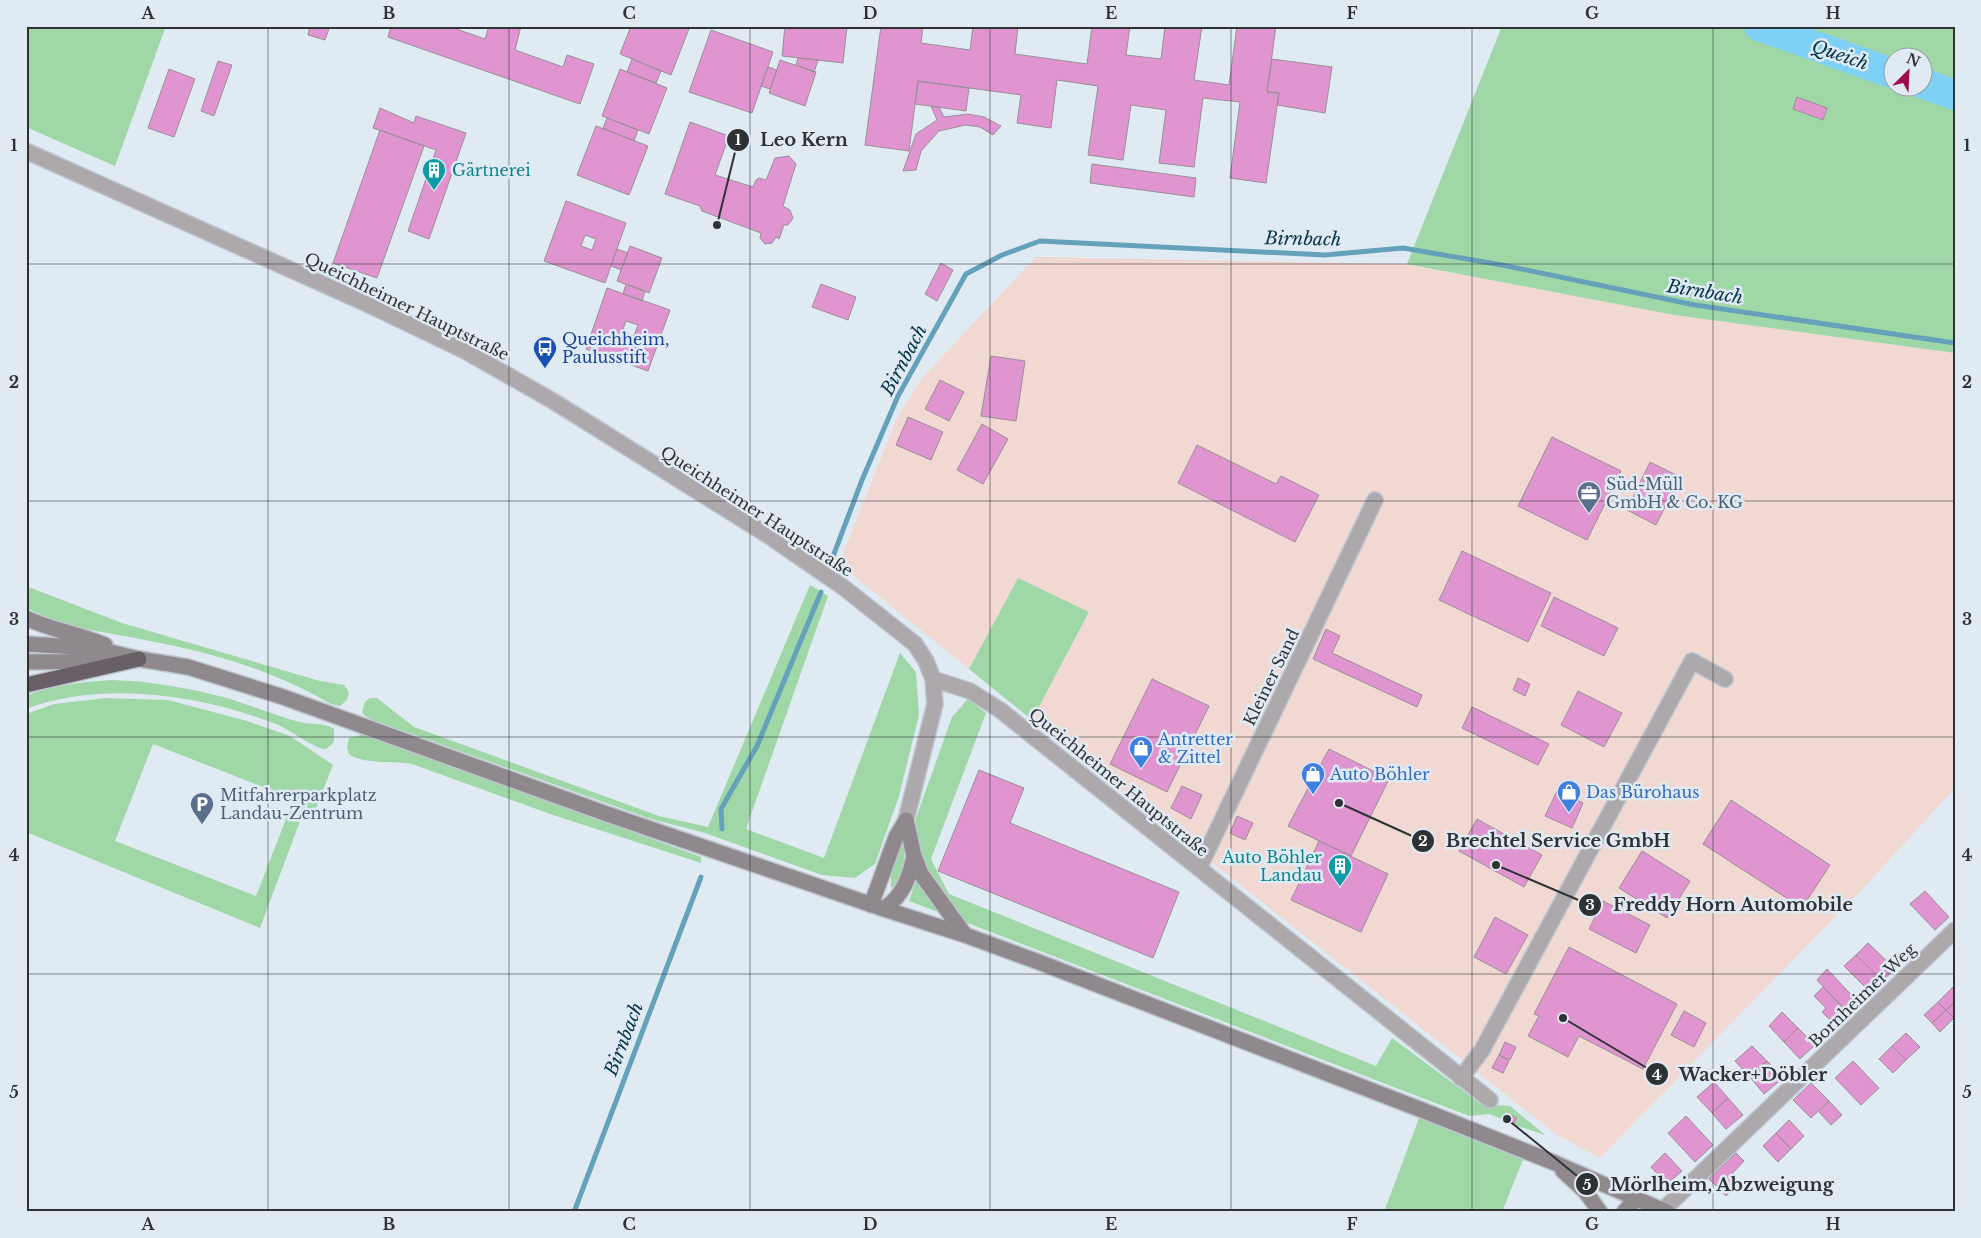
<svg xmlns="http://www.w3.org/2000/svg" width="1981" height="1238" viewBox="0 0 1981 1238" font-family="'Libre Baskerville',serif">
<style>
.commercial{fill:#f2d8d3}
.green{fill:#a0d7a6;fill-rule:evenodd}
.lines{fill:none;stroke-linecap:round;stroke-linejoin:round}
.stream{stroke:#66a1bb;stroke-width:5}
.river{stroke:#7ed0f5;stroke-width:30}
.building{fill:#e095d1;stroke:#998f97;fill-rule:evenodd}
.street-casing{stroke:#bcc5cd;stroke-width:18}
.secondary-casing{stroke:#bcc5cd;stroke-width:18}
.highway-casing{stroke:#bcc5cd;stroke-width:18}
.street{stroke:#aca8ac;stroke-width:15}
.secondary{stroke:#8f898e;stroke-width:15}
.highway{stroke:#685f67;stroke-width:15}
.grid{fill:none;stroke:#2e3235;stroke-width:1;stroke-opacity:0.55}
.labels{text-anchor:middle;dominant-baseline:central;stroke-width:5;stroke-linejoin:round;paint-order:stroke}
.culture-label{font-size:16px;fill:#0d838f;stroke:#e0eaf3;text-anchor:start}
.street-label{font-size:16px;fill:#2e3235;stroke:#e0eaf3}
.transit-label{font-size:16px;fill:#164399;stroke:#e0eaf3;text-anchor:start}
.service-label{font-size:16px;fill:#4e5e75;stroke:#e0eaf3;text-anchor:start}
.shop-label{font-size:16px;fill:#366cbe;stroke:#e0eaf3;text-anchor:start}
.water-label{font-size:18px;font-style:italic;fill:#023648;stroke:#e0eaf3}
.leader{fill:none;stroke:#2e3235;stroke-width:2}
.callout-dot{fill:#2e3235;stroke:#e0eaf3;stroke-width:2}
.mark-label{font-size:15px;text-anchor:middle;font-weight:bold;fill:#fff}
.callout-label{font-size:18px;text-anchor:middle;font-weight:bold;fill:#2e3235;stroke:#e0eaf3;stroke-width:5;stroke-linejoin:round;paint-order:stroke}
.neatline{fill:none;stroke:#2e3235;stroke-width:2}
.grid-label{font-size:16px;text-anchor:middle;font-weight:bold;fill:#2e3235}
</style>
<rect width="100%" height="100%" fill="#e0eaf3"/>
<path class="commercial" d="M 1036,257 L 1407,264 L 1674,315 L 1955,353 L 1955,788 L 1870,881 L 1600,1158 L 1557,1135 L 1032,720 L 1089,613 L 1018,578 L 969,669 L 839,564 L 896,420 L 922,378 Z"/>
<path class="green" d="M 26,26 L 166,26 L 115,166 L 26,127 Z
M 1502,26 L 1955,26 L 1955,353 L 1674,315 L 1407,264 ZM 1894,58 L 1924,58 L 1924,88 L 1894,88 Z
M 1018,578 L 1089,612 L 1032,720 L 969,669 Z
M 810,585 L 828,596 L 746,829 L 824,858 L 900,653 L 916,672 L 919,715 L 899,796 L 875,864 L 855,878 L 822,875 L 705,833 L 651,819 L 373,720 L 365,716 L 362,712 L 365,702 L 370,698 L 377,698 L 414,727 L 659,816 L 708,827 Z
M 26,586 L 122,623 L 320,681 L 344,685 L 349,692 L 347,700 L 340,706 L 331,704 C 269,668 209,652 140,639 C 101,631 61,628 26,607 Z
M 112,680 C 151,681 189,688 227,698 C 251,705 275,716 300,722 C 311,725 324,722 334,729 L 334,742 L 326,749 C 318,751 289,729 276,724 C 201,695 103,680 26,709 L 26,696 C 53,685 83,682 112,680 Z
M 106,698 L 168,700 L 247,721 L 290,736 L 333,765 L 314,813 L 292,804 L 294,799 L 153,744 L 115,841 L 256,896 L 290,809 L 300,821 L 260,928 L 26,832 L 26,714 L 54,704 Z
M 968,699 L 986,713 L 931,859 L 949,894 L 1376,1066 L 1392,1038 L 1481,1104 L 1510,1106 L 1545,1135 L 1515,1125 L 1518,1118 L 1506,1112 L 1502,1119 L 1489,1114 L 1469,1116 L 952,917 L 924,872 L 915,844 L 916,818 L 952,717 Z
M 365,734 L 701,857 L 701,863 L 553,815 L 412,764 C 395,761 360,764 349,754 L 347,747 L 349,738 Z
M 901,845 L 905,846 L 903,868 L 894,889 L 891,887 L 891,874 Z
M 917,878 L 938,912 L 909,901 Z
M 1422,1110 L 1526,1152 L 1502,1212 L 1384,1212 Z"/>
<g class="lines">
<path class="stream" d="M 832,559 L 862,480 L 898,396 L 966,274 L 1002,255 L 1040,241 L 1325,255 L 1403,248 L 1502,265 L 1695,305 L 1955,343
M 722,829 L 721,809 L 757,746 L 821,592
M 574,1212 L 701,877"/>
<path class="river" d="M 1759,26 L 1894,74
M 1924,84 L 1955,95"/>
</g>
<path class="building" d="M 310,26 L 330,26 L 325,40 L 308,35 Z
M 391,26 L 448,26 L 485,39 L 489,26 L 521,26 L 515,50 L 563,67 L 567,55 L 594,64 L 580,104 L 388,37 Z
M 631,26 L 690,26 L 671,75 L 620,54 Z
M 785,26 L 847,26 L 843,63 L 782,56 Z
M 881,26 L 923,26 L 921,43 L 970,50 L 973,26 L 1018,26 L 1015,54 L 1087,64 L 1092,26 L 1130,26 L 1126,55 L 1161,59 L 1165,26 L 1202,26 L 1194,80 L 1229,85 L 1237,26 L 1276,26 L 1267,92 L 1279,93 L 1266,183 L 1230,178 L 1240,102 L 1203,98 L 1194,167 L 1159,163 L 1166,110 L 1131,105 L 1123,160 L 1088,155 L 1098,86 L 1057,80 L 1051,128 L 1017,123 L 1021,95 L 918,81 L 909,151 L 865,145 Z
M 711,30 L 773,52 L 752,113 L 689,92 Z
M 798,58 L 818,60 L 814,72 L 796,65 Z
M 632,59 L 661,71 L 656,83 L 627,72 Z
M 1272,59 L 1332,67 L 1325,113 L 1277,105 L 1279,93 L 1267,92 Z
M 780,60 L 816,72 L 805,106 L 769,93 Z
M 218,61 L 232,65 L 214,116 L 201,111 Z
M 768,67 L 777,70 L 770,89 L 761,86 Z
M 169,69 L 195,79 L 174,137 L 148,128 Z
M 620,69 L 667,88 L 649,134 L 602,116 Z
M 918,81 L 969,88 L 966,111 L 915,104 Z
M 1797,97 L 1827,108 L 1823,120 L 1793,109 Z
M 931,106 L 939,107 L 944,117 L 968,114 L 984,117 L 1001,126 L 993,135 L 980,127 L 966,125 L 939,131 L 921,151 L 916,170 L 903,171 L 916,134 L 937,120 Z
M 380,108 L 414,123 L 416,116 L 466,133 L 429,239 L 408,231 L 436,150 L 373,128 Z
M 607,118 L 638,130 L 634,141 L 603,128 Z
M 690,122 L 729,136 L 715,175 L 753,187 L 756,180 L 759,178 L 766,180 L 775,158 L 789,156 L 796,164 L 783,206 L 790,210 L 793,218 L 788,225 L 784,225 L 779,239 L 776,237 L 772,243 L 765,244 L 760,238 L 761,233 L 702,211 L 700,206 L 665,194 Z
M 596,126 L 648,146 L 629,195 L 577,175 Z
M 380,130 L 424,146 L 377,278 L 333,263 Z
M 1092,164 L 1196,178 L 1194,197 L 1090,183 Z
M 566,201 L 626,223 L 605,283 L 544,261 ZM 585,235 L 596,239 L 592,250 L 581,246 Z
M 630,246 L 662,258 L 649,293 L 617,281 Z
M 617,249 L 628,253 L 621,270 L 611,266 Z
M 941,263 L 953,270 L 937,301 L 925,294 Z
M 626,284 L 645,291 L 642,301 L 623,294 Z
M 821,284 L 856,297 L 848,320 L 812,307 Z
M 607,288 L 670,310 L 648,371 L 586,349 ZM 626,321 L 638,325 L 634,336 L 622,332 Z
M 991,356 L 1025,361 L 1016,421 L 981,416 Z
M 940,380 L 964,392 L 949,421 L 925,409 Z
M 908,417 L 943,432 L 931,460 L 896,445 Z
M 982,424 L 1008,439 L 983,484 L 957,470 Z
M 1552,437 L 1621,471 L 1587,540 L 1518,506 Z
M 1197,445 L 1276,484 L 1281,476 L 1319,495 L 1295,542 L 1178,483 Z
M 1650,462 L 1680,477 L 1656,525 L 1627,510 Z
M 1462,551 L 1551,593 L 1528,642 L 1439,600 Z
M 1554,597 L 1618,628 L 1604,656 L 1541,626 Z
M 1326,629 L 1340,636 L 1332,653 L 1422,695 L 1417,707 L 1313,659 Z
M 1518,678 L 1530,684 L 1525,696 L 1513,690 Z
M 1152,679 L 1209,706 L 1167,792 L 1110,764 Z
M 1578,691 L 1622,713 L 1604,747 L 1561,725 Z
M 1472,707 L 1549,744 L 1538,765 L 1462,728 Z
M 1329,749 L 1389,779 L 1351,856 L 1288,826 Z
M 979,770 L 1024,788 L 1010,823 L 1179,892 L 1153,958 L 938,871 Z
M 1182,786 L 1202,795 L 1191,819 L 1171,808 Z
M 1557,791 L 1583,803 L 1572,828 L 1545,816 Z
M 1731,800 L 1830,865 L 1802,908 L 1703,844 Z
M 1237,816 L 1253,823 L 1245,840 L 1230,833 Z
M 1477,819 L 1542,855 L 1524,887 L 1459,851 Z
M 1319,841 L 1388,874 L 1361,932 L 1291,900 Z
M 1642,851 L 1690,881 L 1667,918 L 1619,888 Z
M 1925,891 L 1949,917 L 1935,930 L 1910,904 Z
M 1603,901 L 1650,925 L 1636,953 L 1589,929 Z
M 1495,917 L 1528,935 L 1506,974 L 1474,957 Z
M 1868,943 L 1895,969 L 1882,981 L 1856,955 Z
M 1569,947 L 1677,1004 L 1643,1069 L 1579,1036 L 1568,1057 L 1528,1036 L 1539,1016 L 1534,1014 Z
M 1856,955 L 1882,981 L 1871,993 L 1844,966 Z
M 1827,969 L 1860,1004 L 1849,1014 L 1817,980 Z
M 1823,987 L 1849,1014 L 1836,1026 L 1822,1012 L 1826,1008 L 1814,996 Z
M 1953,987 L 1955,1002 L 1946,1010 L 1938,1002 Z
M 1938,1002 L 1946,1010 L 1932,1023 L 1924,1015 Z
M 1955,1002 L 1955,1018 L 1954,1018 L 1946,1010 Z
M 1946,1010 L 1954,1018 L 1940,1032 L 1932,1023 Z
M 1684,1011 L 1706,1023 L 1694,1047 L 1671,1035 Z
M 1782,1012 L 1798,1028 L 1784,1042 L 1769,1026 Z
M 1798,1028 L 1815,1045 L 1800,1059 L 1784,1042 Z
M 1906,1033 L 1920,1047 L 1906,1060 L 1892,1046 Z
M 1505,1042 L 1516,1047 L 1510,1060 L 1499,1055 Z
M 1752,1046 L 1767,1061 L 1749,1076 L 1735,1061 Z
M 1892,1046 L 1906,1060 L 1893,1073 L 1879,1059 Z
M 1499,1055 L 1509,1061 L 1503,1073 L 1492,1068 Z
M 1767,1061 L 1783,1078 L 1764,1094 L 1749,1076 Z
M 1853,1061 L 1879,1088 L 1861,1105 L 1835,1078 Z
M 1714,1082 L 1728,1098 L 1712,1113 L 1697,1097 Z
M 1811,1083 L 1829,1101 L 1811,1118 L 1793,1100 Z
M 1728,1098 L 1743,1115 L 1726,1129 L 1712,1113 Z
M 1829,1101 L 1842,1115 L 1831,1125 L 1819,1112 Z
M 1506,1113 L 1517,1118 L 1514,1125 L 1503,1120 Z
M 1686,1116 L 1713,1145 L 1695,1162 L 1668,1133 Z
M 1789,1120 L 1804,1136 L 1791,1149 L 1776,1133 Z
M 1776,1133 L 1791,1149 L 1778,1162 L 1763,1146 Z
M 1665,1153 L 1682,1171 L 1667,1184 L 1651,1167 Z
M 1736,1153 L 1744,1161 L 1730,1176 L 1737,1184 L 1726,1196 L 1709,1179 Z"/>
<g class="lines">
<g class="street-casing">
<path id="street" d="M 26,151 L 365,303 L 465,351 L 553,401 L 769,536 L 843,587 L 915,644 L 926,661 L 933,679 L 935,704 L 906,820
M 933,679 L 970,691 L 1000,710 L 1490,1100
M 1199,868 L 1375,500
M 1461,1078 L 1482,1050 L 1692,661 L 1725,679
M 1663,1210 L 1955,930"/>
</g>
<g class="secondary-casing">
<path id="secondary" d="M 26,618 C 51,630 79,634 105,645
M 26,644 L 94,648 L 139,659 L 188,667 L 283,697 L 607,814 L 884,909 L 965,935 L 1036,961 L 1422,1110 L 1555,1163 L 1667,1212
M 26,662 L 112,661
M 906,820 L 914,856 L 921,874 L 965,935
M 871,905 L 896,837 L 906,820
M 884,909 C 903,895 909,879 914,856
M 1563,1171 L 1585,1191 L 1600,1212
M 1624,1212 L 1637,1198"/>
</g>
<g class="highway-casing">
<path id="highway" d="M 26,685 L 139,659"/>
</g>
<use href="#street" class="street"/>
<use href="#secondary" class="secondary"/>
<use href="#highway" class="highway"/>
</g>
<path class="grid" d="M 268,26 L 268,1212M 509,26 L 509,1212M 750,26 L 750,1212M 990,26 L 990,1212M 1231,26 L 1231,1212M 1472,26 L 1472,1212M 1713,26 L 1713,1212M 26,264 L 1955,264M 26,501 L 1955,501M 26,737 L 1955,737M 26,974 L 1955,974"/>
<defs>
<g id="building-pin" transform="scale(1.25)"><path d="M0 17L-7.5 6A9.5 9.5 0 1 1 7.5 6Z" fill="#0f9aa8" stroke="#e0eaf3"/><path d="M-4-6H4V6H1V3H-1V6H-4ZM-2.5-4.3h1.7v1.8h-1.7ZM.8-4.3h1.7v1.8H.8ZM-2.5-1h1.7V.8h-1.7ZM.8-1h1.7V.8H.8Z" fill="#fff"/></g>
<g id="bus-pin" transform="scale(1.25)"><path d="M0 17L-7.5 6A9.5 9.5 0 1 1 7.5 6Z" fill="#1a4fb4" stroke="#e0eaf3"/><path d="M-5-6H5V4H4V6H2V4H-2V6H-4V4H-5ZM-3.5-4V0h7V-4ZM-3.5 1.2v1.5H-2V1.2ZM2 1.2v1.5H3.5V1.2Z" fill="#fff"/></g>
<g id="office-pin" transform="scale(1.25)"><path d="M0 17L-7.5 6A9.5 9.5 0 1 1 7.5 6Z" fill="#5c6f8a" stroke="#e0eaf3"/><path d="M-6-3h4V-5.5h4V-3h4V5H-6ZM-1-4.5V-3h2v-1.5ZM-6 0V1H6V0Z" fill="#fff"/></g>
<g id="shop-pin" transform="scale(1.25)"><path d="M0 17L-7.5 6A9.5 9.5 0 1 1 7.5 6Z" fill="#3f7fe0" stroke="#e0eaf3"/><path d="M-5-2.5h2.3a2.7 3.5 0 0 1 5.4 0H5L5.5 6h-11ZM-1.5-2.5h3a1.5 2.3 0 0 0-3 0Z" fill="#fff"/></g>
<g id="parking-pin" transform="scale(1.25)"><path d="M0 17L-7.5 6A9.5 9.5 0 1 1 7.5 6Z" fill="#5c6f8a" stroke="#e0eaf3"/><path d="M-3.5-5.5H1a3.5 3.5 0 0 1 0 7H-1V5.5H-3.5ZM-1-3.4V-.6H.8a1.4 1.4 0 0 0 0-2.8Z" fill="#fff"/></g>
</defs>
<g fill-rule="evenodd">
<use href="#building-pin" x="434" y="170"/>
<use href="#bus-pin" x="545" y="348"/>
<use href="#office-pin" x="1589" y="493"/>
<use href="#shop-pin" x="1141" y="748"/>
<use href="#shop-pin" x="1313" y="774"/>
<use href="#shop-pin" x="1569" y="792"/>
<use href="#parking-pin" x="202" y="804"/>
<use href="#building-pin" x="1340" y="866"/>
</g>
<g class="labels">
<g class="culture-label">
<text x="452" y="170">Gärtnerei</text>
<text x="1322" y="857" text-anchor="end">Auto Böhler<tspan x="1322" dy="18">Landau</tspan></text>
</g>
<g class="street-label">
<text transform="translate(407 306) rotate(26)">Queichheimer Hauptstraße</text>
<text transform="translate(757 511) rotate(33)">Queichheimer Hauptstraße</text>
<text transform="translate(1271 677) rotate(-64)">Kleiner Sand</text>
<text transform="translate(1119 782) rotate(39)">Queichheimer Hauptstraße</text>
<text transform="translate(1862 995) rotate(-44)">Bornheimer Weg</text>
</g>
<g class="transit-label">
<text x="562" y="339">Queichheim,<tspan x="562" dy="18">Paulusstift</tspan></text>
</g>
<g class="service-label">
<text x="1606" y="484">Süd-Müll<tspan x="1606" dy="18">GmbH &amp; Co. KG</tspan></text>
<text x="220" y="795">Mitfahrerparkplatz<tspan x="220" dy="18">Landau-Zentrum</tspan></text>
</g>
<g class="shop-label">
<text x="1158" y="739">Antretter<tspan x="1158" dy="18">&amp; Zittel</tspan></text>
<text x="1330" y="774">Auto Böhler</text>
<text x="1586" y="792">Das Bürohaus</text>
</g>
<g class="water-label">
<text transform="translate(1840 55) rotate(19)">Queich</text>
<text transform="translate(1303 239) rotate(1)">Birnbach</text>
<text transform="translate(1705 292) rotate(9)">Birnbach</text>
<text transform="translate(904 360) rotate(-62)">Birnbach</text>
<text transform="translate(624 1039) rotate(-69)">Birnbach</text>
</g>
</g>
<path class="leader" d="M717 225L738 140M1339 803L1423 841M1496 865L1590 905M1563 1018L1657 1074M1507 1119L1587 1184"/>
<g class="callout-dot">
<circle cx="717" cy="225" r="5"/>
<circle cx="1339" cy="803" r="5"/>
<circle cx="1496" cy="865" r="5"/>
<circle cx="1563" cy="1018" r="5"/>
<circle cx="1507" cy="1119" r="5"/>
<circle cx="738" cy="140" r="12"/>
<circle cx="1423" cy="841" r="12"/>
<circle cx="1590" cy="905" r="12"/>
<circle cx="1657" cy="1074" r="12"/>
<circle cx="1587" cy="1184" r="12"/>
</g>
<g class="mark-label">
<text x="738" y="145">1</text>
<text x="1423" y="846">2</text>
<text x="1590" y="910">3</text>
<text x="1657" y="1080">4</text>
<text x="1587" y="1190">5</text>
</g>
<g class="callout-label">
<text x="804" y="146">Leo Kern</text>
<text x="1558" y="847">Brechtel Service GmbH</text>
<text x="1733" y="911">Freddy Horn Automobile</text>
<text x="1753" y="1081">Wacker+Döbler</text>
<text x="1722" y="1191">Mörlheim, Abzweigung</text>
</g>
<rect width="1981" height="1238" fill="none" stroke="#e0eaf3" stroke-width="55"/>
<g transform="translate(1908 72) rotate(24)"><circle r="24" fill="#e0eaf3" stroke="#99a0a7"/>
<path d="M0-4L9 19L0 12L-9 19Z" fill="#a10a4e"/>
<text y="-8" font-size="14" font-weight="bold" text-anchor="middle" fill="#2e3235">N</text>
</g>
<rect x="28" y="28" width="1926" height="1182" class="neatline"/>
<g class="grid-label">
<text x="148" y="19">A</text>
<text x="389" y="19">B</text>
<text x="629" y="19">C</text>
<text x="870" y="19">D</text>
<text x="1111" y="19">E</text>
<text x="1352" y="19">F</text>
<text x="1592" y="19">G</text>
<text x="1833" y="19">H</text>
<text x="14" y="151">1</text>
<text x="1967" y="151">1</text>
<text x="14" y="388">2</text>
<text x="1967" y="388">2</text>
<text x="14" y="625">3</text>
<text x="1967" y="625">3</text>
<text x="14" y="861">4</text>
<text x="1967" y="861">4</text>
<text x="14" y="1098">5</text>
<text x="1967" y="1098">5</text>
<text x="148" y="1230">A</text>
<text x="389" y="1230">B</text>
<text x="629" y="1230">C</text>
<text x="870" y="1230">D</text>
<text x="1111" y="1230">E</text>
<text x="1352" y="1230">F</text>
<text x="1592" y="1230">G</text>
<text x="1833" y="1230">H</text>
</g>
</svg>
